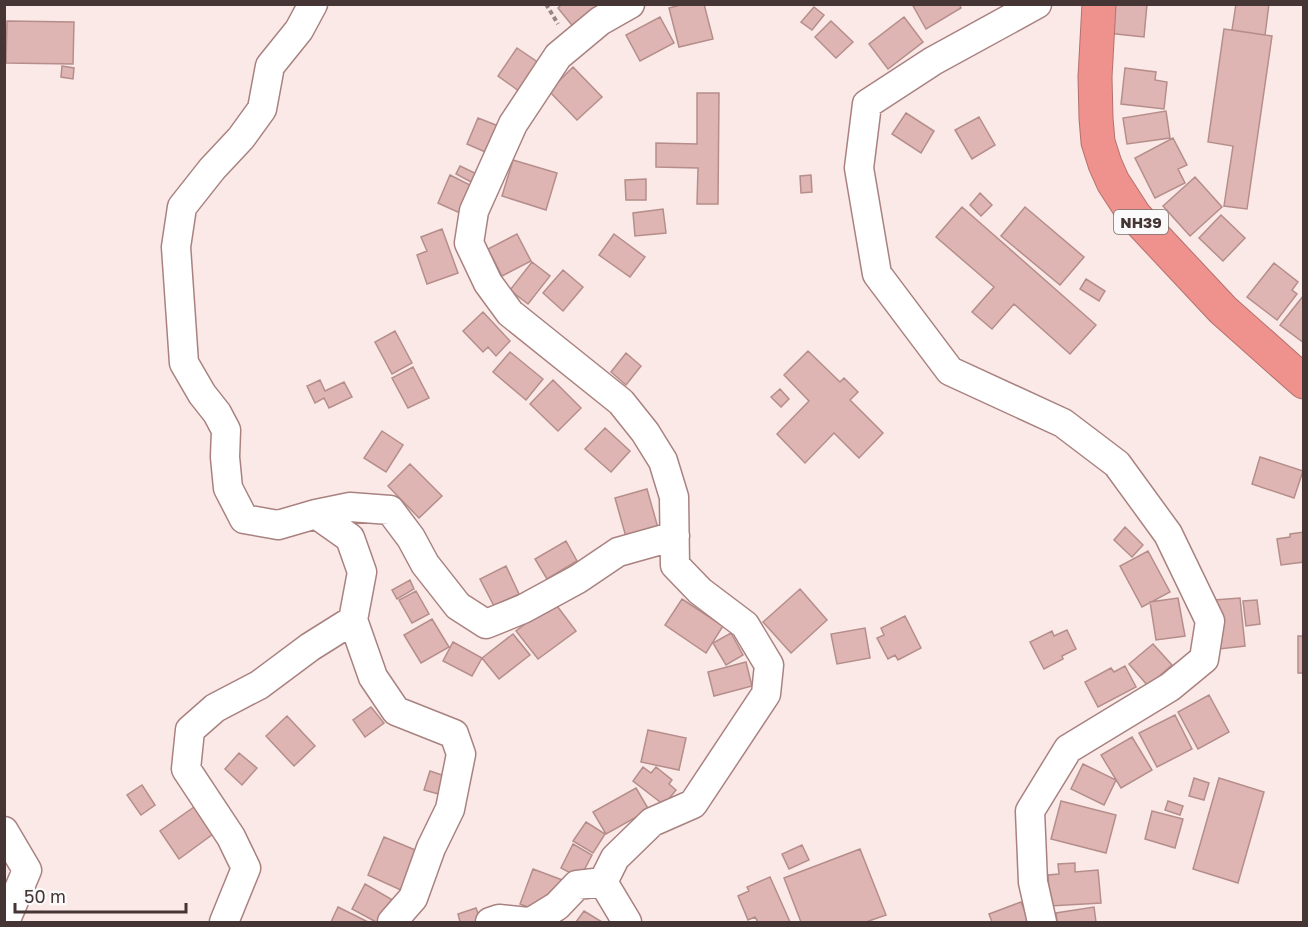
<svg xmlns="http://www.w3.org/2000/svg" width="1308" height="927" viewBox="0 0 1308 927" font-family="'Golos Text',sans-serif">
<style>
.building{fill:#deb5b2;stroke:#b58e8b;stroke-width:1.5}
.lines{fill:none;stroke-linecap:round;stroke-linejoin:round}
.minor-casing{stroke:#a98280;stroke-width:31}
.highway-casing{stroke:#b4716e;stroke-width:35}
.path{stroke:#978685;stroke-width:4;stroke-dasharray:4.5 3;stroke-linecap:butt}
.minor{stroke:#fff;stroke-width:28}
.highway{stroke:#ef918d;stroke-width:33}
.labels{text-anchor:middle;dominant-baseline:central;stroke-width:6;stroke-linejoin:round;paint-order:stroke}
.shield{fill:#fafafa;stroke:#7b706f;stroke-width:1.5}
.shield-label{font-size:15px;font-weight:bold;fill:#453534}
</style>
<rect width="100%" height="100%" fill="#fae9e7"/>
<path class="building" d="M 562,4 L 605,4 L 575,29 L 558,8 Z
M 684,4 L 704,4 L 713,39 L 679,47 L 669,8 Z
M 912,4 L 959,4 L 961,8 L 926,29 Z
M 1109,4 L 1147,4 L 1144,37 L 1107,33 Z
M 1236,4 L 1269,4 L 1265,35 L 1232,30 Z
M 814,7 L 824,15 L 812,30 L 801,22 Z
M 660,17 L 674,43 L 640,61 L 626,35 Z
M 904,17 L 923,42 L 888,69 L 869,44 Z
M 7,21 L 74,22 L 73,64 L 6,63 Z
M 831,21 L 853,42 L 836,58 L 815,37 Z
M 1224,29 L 1272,36 L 1247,209 L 1224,206 L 1233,146 L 1208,142 Z
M 517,48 L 542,65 L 523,94 L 498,76 Z
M 62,66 L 74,68 L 73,79 L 61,77 Z
M 573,67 L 602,97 L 577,120 L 549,91 Z
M 1125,68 L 1156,72 L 1155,80 L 1167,82 L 1164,109 L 1121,104 Z
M 697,93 L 719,93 L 718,204 L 697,204 L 698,168 L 656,167 L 656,143 L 697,144 Z
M 1166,111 L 1170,138 L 1127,144 L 1123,118 Z
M 906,113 L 934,131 L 921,153 L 892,134 Z
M 979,117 L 995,145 L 972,159 L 955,130 Z
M 478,118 L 501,127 L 490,154 L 467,144 Z
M 1173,138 L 1187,165 L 1178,169 L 1185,183 L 1155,198 L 1135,158 Z
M 513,160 L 557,173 L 546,210 L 502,196 Z
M 460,166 L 477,174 L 473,183 L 456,174 Z
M 450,175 L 472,186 L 460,213 L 438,203 Z
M 811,175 L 812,192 L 801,193 L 800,176 Z
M 1195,177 L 1222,207 L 1190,236 L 1163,206 Z
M 646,179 L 646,200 L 626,200 L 625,180 Z
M 980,193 L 992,205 L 981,216 L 970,205 Z
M 962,207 L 1096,325 L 1070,354 L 1014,304 L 992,329 L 972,312 L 994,287 L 936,237 Z
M 1025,207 L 1084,257 L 1060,285 L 1001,236 Z
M 663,209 L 666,233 L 635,236 L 633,213 Z
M 1221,215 L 1245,238 L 1223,261 L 1199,238 Z
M 442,229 L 458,273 L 427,284 L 417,255 L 427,251 L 421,237 Z
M 517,234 L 531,261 L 502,276 L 488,249 Z
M 614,234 L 645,257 L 630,277 L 599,255 Z
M 532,262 L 550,276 L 528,304 L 510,290 Z
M 1274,263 L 1298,282 L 1292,290 L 1297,294 L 1277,320 L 1247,297 Z
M 563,270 L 583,287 L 563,311 L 543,293 Z
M 1086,279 L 1105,291 L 1099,301 L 1080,289 Z
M 1304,295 L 1304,343 L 1280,325 Z
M 483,312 L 510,341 L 496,356 L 488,347 L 483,352 L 463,331 Z
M 395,331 L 412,363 L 392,374 L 375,342 Z
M 808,351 L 840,382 L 844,378 L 858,392 L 850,400 L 883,433 L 859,458 L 834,433 L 805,463 L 777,434 L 809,401 L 784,375 Z
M 510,352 L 543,379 L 526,400 L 493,372 Z
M 626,353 L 641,366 L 626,385 L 611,372 Z
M 413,367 L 429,398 L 408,408 L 392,378 Z
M 320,380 L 325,391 L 344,382 L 352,397 L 329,408 L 324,398 L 315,403 L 307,386 Z
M 553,380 L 581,408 L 558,431 L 530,404 Z
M 780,389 L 789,399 L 781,407 L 771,397 Z
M 605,428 L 630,451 L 611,472 L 585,449 Z
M 382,431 L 403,445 L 386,472 L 364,458 Z
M 1260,457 L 1303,471 L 1294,498 L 1252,484 Z
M 410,464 L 442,496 L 419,518 L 388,486 Z
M 647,489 L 658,528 L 626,537 L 615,498 Z
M 1125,527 L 1143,545 L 1132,557 L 1114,540 Z
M 1304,532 L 1304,562 L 1281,565 L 1277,539 L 1290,537 L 1290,534 Z
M 566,541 L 577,561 L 547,579 L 535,559 Z
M 1148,551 L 1170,592 L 1142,607 L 1120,566 Z
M 506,566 L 519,594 L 494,606 L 480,579 Z
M 410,580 L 414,589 L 397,599 L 392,590 Z
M 800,589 L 827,620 L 791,653 L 763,622 Z
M 416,591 L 429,614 L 412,623 L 399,600 Z
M 1178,598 L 1185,636 L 1156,640 L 1150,602 Z
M 1240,598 L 1245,646 L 1219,649 L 1214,600 Z
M 682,599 L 723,626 L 706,653 L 665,625 Z
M 1257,600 L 1260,624 L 1246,626 L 1243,601 Z
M 554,602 L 576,631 L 538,659 L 516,631 Z
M 905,616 L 921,648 L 898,660 L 895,655 L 888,659 L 877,638 L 884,635 L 881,628 Z
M 432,619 L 449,647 L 421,663 L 404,635 Z
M 865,628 L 870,658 L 837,664 L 831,634 Z
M 1067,630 L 1076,649 L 1062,656 L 1063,659 L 1044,669 L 1030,642 L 1052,631 L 1054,636 Z
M 731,633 L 743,655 L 726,665 L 713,643 Z
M 513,634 L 530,655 L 499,679 L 482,658 Z
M 1298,636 L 1304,636 L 1304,673 L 1298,673 Z
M 453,642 L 482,658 L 472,676 L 443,661 Z
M 1153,644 L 1172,665 L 1148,686 L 1129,664 Z
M 746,662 L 752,686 L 714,696 L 708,672 Z
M 1125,666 L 1136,687 L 1098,707 L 1085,682 L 1111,668 L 1114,672 Z
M 1209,695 L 1229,732 L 1198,749 L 1178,712 Z
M 371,707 L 384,723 L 365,737 L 353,720 Z
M 1175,715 L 1192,749 L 1157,767 L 1139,733 Z
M 287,716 L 315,746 L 294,766 L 266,736 Z
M 648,730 L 686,738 L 679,770 L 641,762 Z
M 1132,737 L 1152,770 L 1121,788 L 1101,755 Z
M 239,753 L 257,768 L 242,785 L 225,769 Z
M 1083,764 L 1116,780 L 1104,805 L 1071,789 Z
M 643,767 L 651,773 L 656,767 L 672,780 L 669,784 L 676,790 L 664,805 L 633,781 Z
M 430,771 L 448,777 L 442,795 L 424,790 Z
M 1194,778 L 1209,783 L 1204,800 L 1189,796 Z
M 1219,778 L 1264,792 L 1238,883 L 1193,869 Z
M 142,785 L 155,805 L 141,815 L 127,795 Z
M 636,788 L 649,810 L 606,834 L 593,812 Z
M 1061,801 L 1116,815 L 1106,853 L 1051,839 Z
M 1168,801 L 1183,806 L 1180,815 L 1165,810 Z
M 194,807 L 213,834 L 179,859 L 160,831 Z
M 1152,811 L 1183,819 L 1175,848 L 1145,839 Z
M 586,822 L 605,834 L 593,853 L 573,841 Z
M 384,837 L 420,852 L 403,891 L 368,875 Z
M 573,844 L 592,855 L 580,878 L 561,868 Z
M 802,845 L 809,860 L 789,869 L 782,854 Z
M 860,849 L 886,915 L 866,922 L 801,922 L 784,878 Z
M 1075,863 L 1075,872 L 1098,870 L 1101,903 L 1050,906 L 1048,875 L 1059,874 L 1058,864 Z
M 533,869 L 565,881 L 552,916 L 520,904 Z
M 770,877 L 790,922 L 758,922 L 755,917 L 748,920 L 738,896 L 749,891 L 747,887 Z
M 365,884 L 396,902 L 385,922 L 376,922 L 352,909 Z
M 1021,902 L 1029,922 L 992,922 L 989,914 Z
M 338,907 L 368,922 L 331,922 Z
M 1094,907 L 1096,922 L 1057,922 L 1056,913 Z
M 476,908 L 481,922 L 460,922 L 458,914 Z
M 584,911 L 602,922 L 576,922 Z"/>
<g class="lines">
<g class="minor-casing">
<path id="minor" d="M 313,4 L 299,30 L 270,66 L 262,109 L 241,138 L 212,169 L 182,207 L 176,247 L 184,363 L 202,394 L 217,413 L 226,430 L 225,457 L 228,488 L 244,519 L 278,525 L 316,514 L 350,507 L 390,510 L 411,538 L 425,564 L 458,606 L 486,624 L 523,609 L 578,579 L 618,552 L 675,536
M 1037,4 L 933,61 L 867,104 L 859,168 L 877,274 L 950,371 L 1063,423 L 1117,464 L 1168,534 L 1210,621 L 1204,659 L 1170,687 L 1068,749 L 1030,811 L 1033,882 L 1042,922
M 353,620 L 373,677 L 396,711 L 454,734 L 461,754 L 450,809 L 431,848 L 413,898 L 392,922
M 4,831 L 27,870 L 5,922
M 224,922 L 246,868 L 231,837 L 186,769 L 190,730 L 215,708 L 259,685 L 310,647 L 353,620 L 362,572 L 350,538 L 316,514
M 490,922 L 499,919 L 528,922
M 531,922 L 557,906 L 577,885 L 603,882
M 627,922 L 603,882 L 615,858 L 652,822 L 693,804 L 766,694 L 769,665 L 745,625 L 700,591 L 675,565 L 674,497 L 663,461 L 645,432 L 621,402 L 510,313 L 488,283 L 469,243 L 474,211 L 513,124 L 558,56 L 600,21 L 630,4"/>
</g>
<g class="highway-casing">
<path id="highway" d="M 1099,4 L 1095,77 L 1096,118 L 1098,142 L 1105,164 L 1113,182 L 1135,216 L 1223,310 L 1304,382"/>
</g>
<path class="path" d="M 546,4 L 558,24"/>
<use href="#minor" class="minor"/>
<use href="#highway" class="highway"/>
</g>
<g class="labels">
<rect class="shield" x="1114" y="210" width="54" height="24" rx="4.5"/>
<g class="shield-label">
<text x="1141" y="222">NH39</text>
</g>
</g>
<rect width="1308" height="927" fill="none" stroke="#453534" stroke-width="12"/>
<path d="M15 903v9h171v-9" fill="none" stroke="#453534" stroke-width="3"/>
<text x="24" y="903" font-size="18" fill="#453534" stroke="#fafafa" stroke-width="4.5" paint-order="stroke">50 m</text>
</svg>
